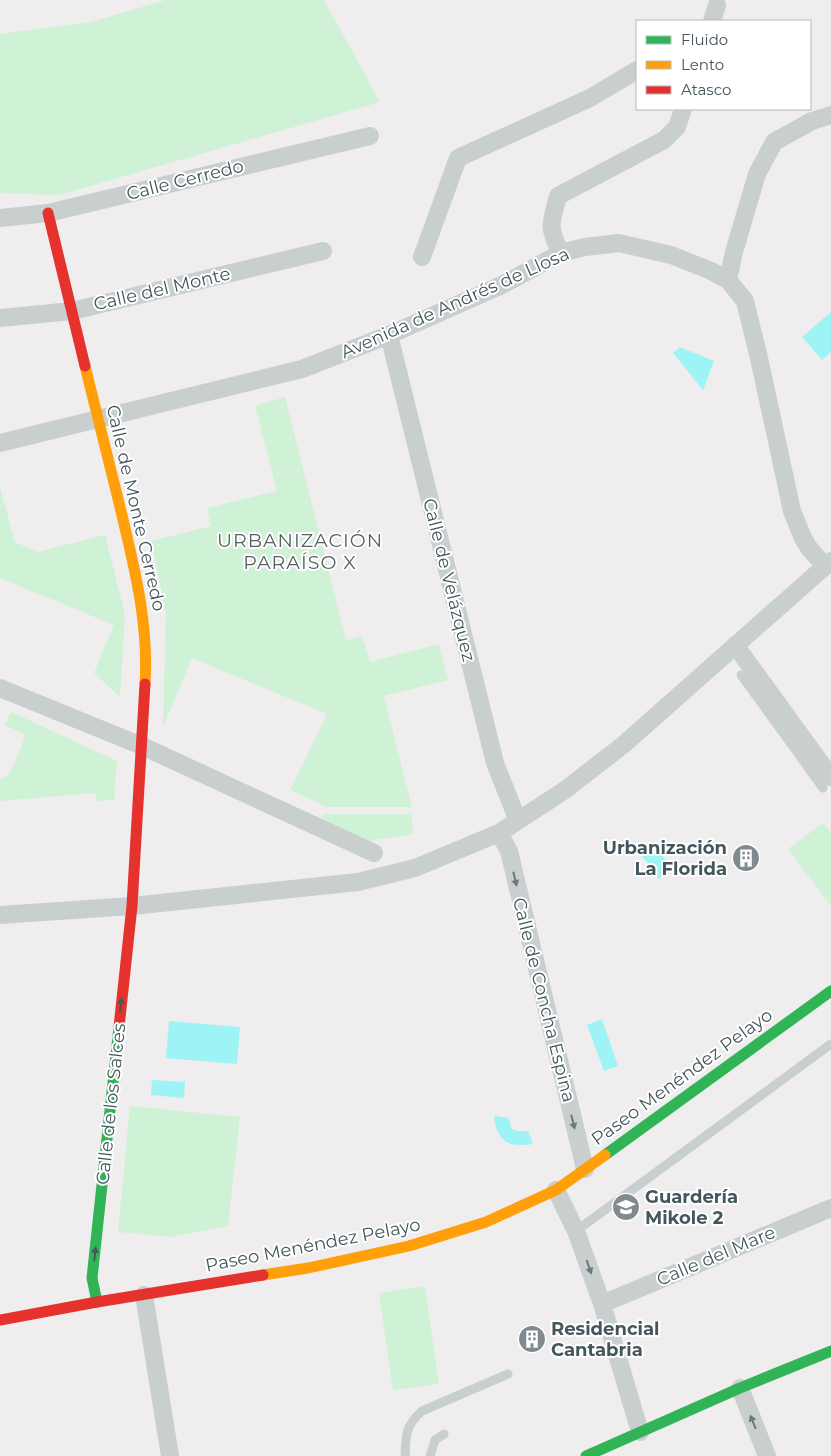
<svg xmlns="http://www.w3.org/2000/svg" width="831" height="1456" viewBox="0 0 831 1456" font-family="Montserrat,sans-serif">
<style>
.green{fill:#cff1d5}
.water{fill:#9ef3f4}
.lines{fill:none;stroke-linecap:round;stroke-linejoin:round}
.lane{stroke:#c9cecf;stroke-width:9}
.street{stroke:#c9cecf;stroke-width:18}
.fast{stroke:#30b455;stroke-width:11}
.slow{stroke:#ff9f0a;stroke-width:11}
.jam{stroke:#e5322d;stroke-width:11}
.oneway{fill:#6b7a7e}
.oneway2{fill:#425b5c}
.labels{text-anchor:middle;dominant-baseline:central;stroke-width:4;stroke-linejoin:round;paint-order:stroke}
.street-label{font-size:18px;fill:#43565c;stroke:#fff}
.poi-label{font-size:18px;font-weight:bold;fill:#43565c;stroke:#fff;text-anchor:start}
.neighbourhood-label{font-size:19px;letter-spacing:1px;fill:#595f63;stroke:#fff}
</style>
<rect width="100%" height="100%" fill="#efedee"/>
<path class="green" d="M 166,0 L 324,0 L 380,102 L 59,195 L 0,193 L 0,34 L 91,22 Z
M 285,397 L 346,640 L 362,636 L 370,662 L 439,644 L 448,680 L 384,696 L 412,807 L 327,807 L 290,790 L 326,717 L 325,713 L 192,658 L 163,727 L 166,615 L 151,541 L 211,526 L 207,508 L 277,491 L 255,406 Z
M 0,487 L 15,542 L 37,552 L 105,535 L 125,615 L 120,697 L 94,673 L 114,625 L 0,578 Z
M 11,712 L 117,761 L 114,800 L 97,801 L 95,793 L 0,801 L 0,780 L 10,773 L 26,735 L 5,725 Z
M 323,814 L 408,814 L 411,815 L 413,832 L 410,835 L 367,841 L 320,820 Z
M 823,823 L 831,833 L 831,906 L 788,849 Z
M 130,1106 L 240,1117 L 228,1226 L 171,1237 L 118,1232 Z
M 425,1286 L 439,1384 L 393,1390 L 379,1293 Z"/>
<path class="water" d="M 831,312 L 831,352 L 822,360 L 802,337 Z
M 680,347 L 714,361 L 703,390 L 673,353 Z
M 652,842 L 673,869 L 659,879 L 639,852 Z
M 602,1019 L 618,1066 L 604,1071 L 587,1025 Z
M 169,1021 L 240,1027 L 237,1064 L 166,1058 Z
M 152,1080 L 185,1082 L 184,1098 L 151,1095 Z
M 494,1116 L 508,1118 L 512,1129 L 517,1131 L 528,1131 L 533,1144 C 507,1148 497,1141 494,1116 Z"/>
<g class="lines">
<path class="lane" d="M 741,675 L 823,788
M 576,1231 L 831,1044
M 405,1456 C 406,1435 405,1426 422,1411 L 508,1374
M 430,1456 L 435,1440 L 444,1434"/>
<path class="street" d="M 712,21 L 717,5
M 0,218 L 48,213 L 370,136
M 561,253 C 547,227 551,223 558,196 L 664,140 L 677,127 L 683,109
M 422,257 L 458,158 L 590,98 L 637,70
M 728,280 L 734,252 L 757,174 L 774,142 L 812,121 L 831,115
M 0,318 L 72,311 L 323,251
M 389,335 L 495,763 L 518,821
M 0,443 L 302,369 L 389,335 L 502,285 L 561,253 L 585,247 L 619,243 L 671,255 L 711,271 L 728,280 L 745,301 L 759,358 L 792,511 L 803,538 L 809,548 L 825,566
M 735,645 L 831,777
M 0,688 L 142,746 L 374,853
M 499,833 L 509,851 L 585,1169
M 0,915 L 132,906 L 358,882 L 415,868 L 499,833 L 565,790 L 623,745 L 831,561
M 556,1190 L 576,1231 L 602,1304 L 640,1432
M 144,1295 L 170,1456
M 602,1304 L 831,1208
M 740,1388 L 767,1456"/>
<path class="fast" d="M 605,1155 L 831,991
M 97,1302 L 92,1278 L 119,1027
M 586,1456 L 740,1388 L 831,1351"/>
<path class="slow" d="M 85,366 C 97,413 108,460 120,507 C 134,566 149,623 145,684
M 263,1275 L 308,1268 L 409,1246 L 486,1222 L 556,1190 L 605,1155"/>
<path class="jam" d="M 48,213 L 85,366
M 119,1027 L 132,906 L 145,684
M 0,1320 L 97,1302 L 263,1275"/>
</g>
<defs><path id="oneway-solid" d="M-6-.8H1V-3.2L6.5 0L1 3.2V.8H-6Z" transform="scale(1.25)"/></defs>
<g class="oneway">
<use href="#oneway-solid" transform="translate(515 879) rotate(77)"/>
<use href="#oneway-solid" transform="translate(573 1122) rotate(76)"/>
<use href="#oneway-solid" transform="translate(589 1267) rotate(71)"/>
<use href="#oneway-solid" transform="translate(753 1422) rotate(-112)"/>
</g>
<g class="oneway2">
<use href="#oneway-solid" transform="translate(121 1005) rotate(-84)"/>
<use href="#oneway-solid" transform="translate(95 1254) rotate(-84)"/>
</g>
<defs>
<g id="building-disc" transform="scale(1.4375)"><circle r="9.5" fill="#7f8b8f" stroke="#fff"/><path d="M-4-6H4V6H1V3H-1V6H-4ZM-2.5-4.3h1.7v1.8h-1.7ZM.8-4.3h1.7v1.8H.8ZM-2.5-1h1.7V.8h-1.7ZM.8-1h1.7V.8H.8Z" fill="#fff"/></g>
<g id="school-disc" transform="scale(1.4375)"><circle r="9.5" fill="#7f8b8f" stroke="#fff"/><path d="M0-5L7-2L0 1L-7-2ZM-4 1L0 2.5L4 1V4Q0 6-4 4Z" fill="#fff"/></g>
</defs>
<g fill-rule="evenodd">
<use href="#building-disc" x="746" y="858"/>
<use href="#school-disc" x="626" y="1207"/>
<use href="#building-disc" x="532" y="1339"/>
</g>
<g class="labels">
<g class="street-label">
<text transform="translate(185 180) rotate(-14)">Calle Cerredo</text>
<text transform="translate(162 289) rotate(-13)">Calle del Monte</text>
<text transform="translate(455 303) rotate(-24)">Avenida de Andrés de Llosa</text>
<text transform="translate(136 508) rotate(77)">Calle de Monte Cerredo</text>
<text transform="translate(449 580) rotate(76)">Calle de Velázquez</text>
<text transform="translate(544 1000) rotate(76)">Calle de Concha Espina</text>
<text transform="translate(682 1077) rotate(-36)">Paseo Menéndez Pelayo</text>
<text transform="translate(111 1104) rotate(-84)">Calle de los Salces</text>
<text transform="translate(313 1245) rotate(-11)">Paseo Menéndez Pelayo</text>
<text transform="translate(716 1256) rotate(-23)">Calle del Mare</text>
</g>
<g class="poi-label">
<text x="727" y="848" text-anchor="end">Urbanización<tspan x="727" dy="21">La Florida</tspan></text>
<text x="645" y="1197">Guardería<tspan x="645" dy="21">Mikole 2</tspan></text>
<text x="551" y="1329">Residencial<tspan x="551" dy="21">Cantabria</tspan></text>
</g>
<g class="neighbourhood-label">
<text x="300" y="540">URBANIZACIÓN<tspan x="300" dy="22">PARAÍSO X</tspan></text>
</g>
</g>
<rect x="636" y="20" width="175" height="90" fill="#ffffff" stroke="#b4bbbe"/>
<rect x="646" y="36" width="25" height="8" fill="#30b455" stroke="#b4bbbe"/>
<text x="681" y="45" font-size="15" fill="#43565c">Fluido</text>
<rect x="646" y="61" width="25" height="8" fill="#ff9f0a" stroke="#b4bbbe"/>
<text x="681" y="70" font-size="15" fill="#43565c">Lento</text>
<rect x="646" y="86" width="25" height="8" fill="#e5322d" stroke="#b4bbbe"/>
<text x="681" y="95" font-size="15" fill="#43565c">Atasco</text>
</svg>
